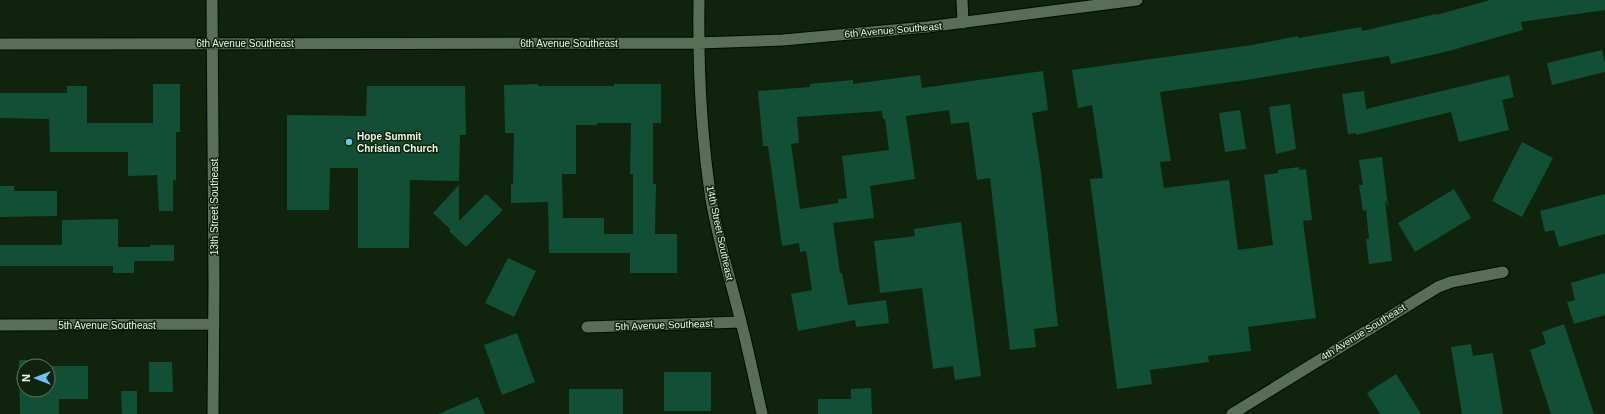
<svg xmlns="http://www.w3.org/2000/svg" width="1605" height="414" viewBox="0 0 1605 414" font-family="Helvetica,sans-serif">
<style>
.building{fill:#115036;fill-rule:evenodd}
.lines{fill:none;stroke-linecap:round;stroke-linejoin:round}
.minor-casing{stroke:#000c00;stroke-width:13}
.minor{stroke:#586f56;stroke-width:11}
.poi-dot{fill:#6fc2f4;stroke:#0f230d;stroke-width:1.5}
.labels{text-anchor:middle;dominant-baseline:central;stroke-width:3;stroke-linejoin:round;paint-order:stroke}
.street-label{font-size:10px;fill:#ecf9ea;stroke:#0f230d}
.poi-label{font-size:10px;font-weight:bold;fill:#ecf9ea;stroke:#0f230d;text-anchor:start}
</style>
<rect width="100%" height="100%" fill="#0f230d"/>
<path class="building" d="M 1490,0 L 1605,0 L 1605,10 L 1521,22 L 1523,30 L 1445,52 L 1391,64 L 1389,56 L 1246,80 L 1160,92 L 1171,161 L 1160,162 L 1164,188 L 1229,180 L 1238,250 L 1273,245 L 1264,175 L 1278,173 L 1278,170 L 1299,167 L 1299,170 L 1306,169 L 1312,220 L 1303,221 L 1316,318 L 1248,327 L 1251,351 L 1208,356 L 1209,362 L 1150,370 L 1152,384 L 1117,389 L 1090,179 L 1103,178 L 1092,105 L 1078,108 L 1072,70 L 1252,45 L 1298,36 L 1299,38 L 1361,27 L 1362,31 L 1436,14 L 1436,15 Z
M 1602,50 L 1605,63 L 1605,72 L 1552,85 L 1547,63 Z
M 1043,71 L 1048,110 L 1032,113 L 1041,172 L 1058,326 L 1034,329 L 1036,347 L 1010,350 L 990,178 L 977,180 L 969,122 L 951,124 L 949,110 L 906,116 L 915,179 L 870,186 L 874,218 L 833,223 L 840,273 L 842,273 L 848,305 L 886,300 L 889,323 L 856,327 L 855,320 L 798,331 L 791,294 L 812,290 L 806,251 L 800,252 L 799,243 L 782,246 L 768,146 L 763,146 L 758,91 L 810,87 L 810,84 L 853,80 L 853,84 L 920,75 L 922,88 ZM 882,111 L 883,119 L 885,119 L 889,150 L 842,156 L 847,198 L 838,199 L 838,203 L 800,209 L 791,144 L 799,143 L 797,117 Z
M 1509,75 L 1514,97 L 1502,100 L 1509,130 L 1459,142 L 1451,112 L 1356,135 L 1356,133 L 1348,134 L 1342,94 L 1364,91 L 1366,109 Z
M 153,84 L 180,84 L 180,132 L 176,132 L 176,180 L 173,180 L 173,211 L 159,211 L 157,175 L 128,176 L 128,152 L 50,152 L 49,119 L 0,118 L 0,93 L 67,93 L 67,86 L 87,86 L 87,123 L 153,123 Z
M 538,84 L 538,86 L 614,86 L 614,84 L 661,84 L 661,123 L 653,123 L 653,184 L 656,184 L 655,234 L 677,234 L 677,273 L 630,273 L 630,253 L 549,253 L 548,202 L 511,203 L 511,184 L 513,184 L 514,133 L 505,133 L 504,85 ZM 597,123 L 631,123 L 630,174 L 633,174 L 633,234 L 604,234 L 604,218 L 563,218 L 562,174 L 576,174 L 576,125 L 597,125 Z
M 367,86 L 465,86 L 466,135 L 460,135 L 459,181 L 410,180 L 409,248 L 358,248 L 358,168 L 330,168 L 329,210 L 287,210 L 287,115 L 366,116 Z
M 1290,104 L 1296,149 L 1276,154 L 1269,107 Z
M 1240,110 L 1246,149 L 1225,152 L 1219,113 Z
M 1522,142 L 1553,158 L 1522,217 L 1492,201 Z
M 1382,157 L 1388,206 L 1385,200 L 1392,261 L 1369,264 L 1366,239 L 1369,239 L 1366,210 L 1363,211 L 1359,185 L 1363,185 L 1359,160 Z
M 459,185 L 459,221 L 486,194 L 503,210 L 466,247 L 449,231 L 451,230 L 433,213 Z
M 0,186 L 14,186 L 14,191 L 57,191 L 57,216 L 0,217 Z
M 1454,189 L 1471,218 L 1415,252 L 1398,223 Z
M 1605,194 L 1605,234 L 1559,247 L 1554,230 L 1545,232 L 1540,211 Z
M 118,219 L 118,247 L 150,247 L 150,245 L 174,245 L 174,261 L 134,261 L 134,273 L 113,273 L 113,266 L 0,266 L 0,245 L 62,245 L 62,220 Z
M 961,222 L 981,376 L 955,380 L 953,366 L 933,369 L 922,288 L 880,293 L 874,241 L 915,236 L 914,229 Z
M 508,258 L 536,271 L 514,317 L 485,303 Z
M 1605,273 L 1605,315 L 1574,324 L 1567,302 L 1575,300 L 1571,283 Z
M 1564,324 L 1594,414 L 1551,414 L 1530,350 L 1546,344 L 1542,332 Z
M 517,333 L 535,382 L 502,395 L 484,345 Z
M 1471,344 L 1473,356 L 1493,353 L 1503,414 L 1462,414 L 1451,347 Z
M 19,360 L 41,360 L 41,366 L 24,366 L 24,390 L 48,390 L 48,366 L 88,366 L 88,399 L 59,399 L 59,414 L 20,414 Z
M 149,362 L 172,362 L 173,392 L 149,392 Z
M 664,372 L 711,372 L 711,411 L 664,411 Z
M 1396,374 L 1421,414 L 1380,414 L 1367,393 Z
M 871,388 L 872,414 L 818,414 L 818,399 L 851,399 L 851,389 Z
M 569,389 L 623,389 L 623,414 L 569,414 Z
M 121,391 L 137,391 L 137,414 L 122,414 Z
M 478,397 L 485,414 L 438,414 Z"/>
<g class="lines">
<g class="minor-casing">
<path id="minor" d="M 212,0 L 214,284 L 213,414
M 699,0 C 698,66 701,134 711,199 C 718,241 731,281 741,322 C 749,353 755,383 762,414
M 962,0 L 963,23
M 0,44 L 698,43 L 783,40 L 927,27 L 1137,0
M 0,325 L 214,324
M 587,327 L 741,322
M 1232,414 L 1438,287 L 1451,282 L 1503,272"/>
</g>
<use href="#minor" class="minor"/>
</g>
<circle class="poi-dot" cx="349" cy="142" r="4"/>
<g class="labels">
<g class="street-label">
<text transform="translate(893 30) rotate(-5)">6th Avenue Southeast</text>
<text x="245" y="43">6th Avenue Southeast</text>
<text x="569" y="43">6th Avenue Southeast</text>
<text transform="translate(214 207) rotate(-90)">13th Street Southeast</text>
<text transform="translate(720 233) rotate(78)">14th Street Southeast</text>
<text x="107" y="325">5th Avenue Southeast</text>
<text transform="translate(664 325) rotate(-2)">5th Avenue Southeast</text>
<text transform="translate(1363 332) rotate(-32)">4th Avenue Southeast</text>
</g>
<g class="poi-label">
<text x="357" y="136">Hope Summit<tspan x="357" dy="12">Christian Church</tspan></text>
</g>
</g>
<g transform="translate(36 378) rotate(270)"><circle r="19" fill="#0f230d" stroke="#677965"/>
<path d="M0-3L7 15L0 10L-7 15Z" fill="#6fc2f4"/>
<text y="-6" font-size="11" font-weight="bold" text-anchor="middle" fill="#ecf9ea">N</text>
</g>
</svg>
